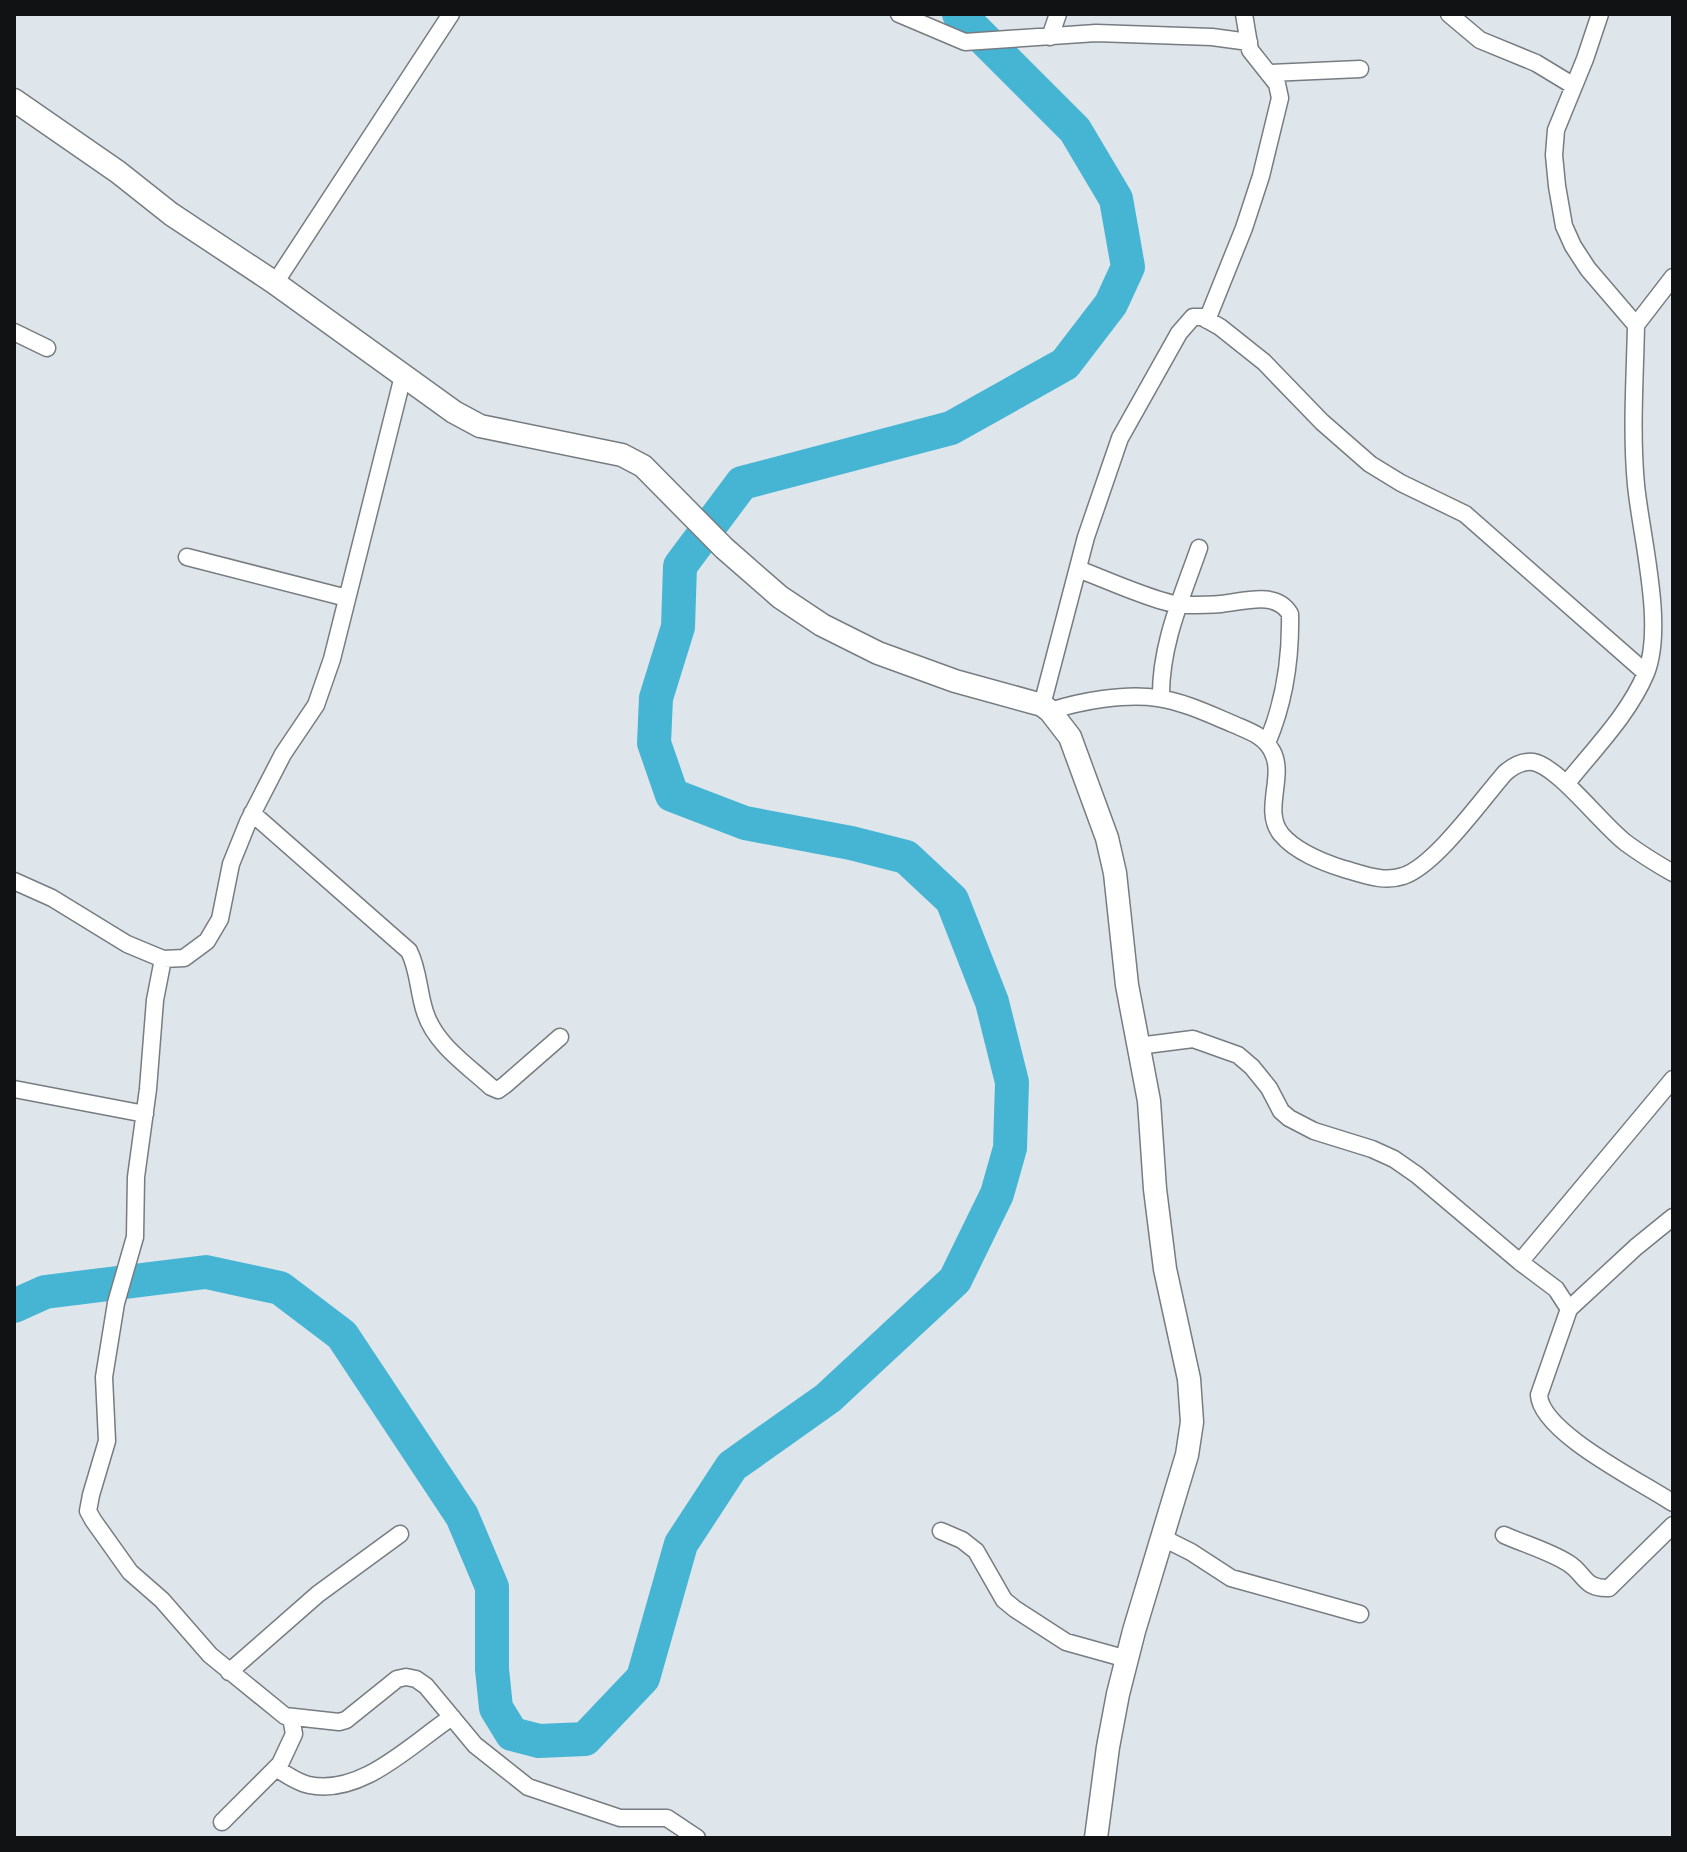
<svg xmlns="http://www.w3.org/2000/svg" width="1687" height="1852" viewBox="0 0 1687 1852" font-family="Jost,sans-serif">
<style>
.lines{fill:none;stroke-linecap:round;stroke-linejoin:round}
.river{stroke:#46b5d4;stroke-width:34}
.street-casing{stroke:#767c81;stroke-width:19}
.secondary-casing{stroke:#767c81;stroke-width:25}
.street{stroke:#fff;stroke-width:16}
.secondary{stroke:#fff;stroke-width:22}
</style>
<rect width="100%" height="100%" fill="#dee5eb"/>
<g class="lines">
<path class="river" d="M 14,1306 L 45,1292 L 206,1272 L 280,1288 L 342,1335 L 462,1516 L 492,1587 L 492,1669 L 496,1708 L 512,1734 L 539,1741 L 585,1739 L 643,1678 L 681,1544 L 732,1466 L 828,1398 L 955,1280 L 997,1194 L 1010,1148 L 1012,1082 L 992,1002 L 952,900 L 906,857 L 851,843 L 745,823 L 672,795 L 654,743 L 656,698 L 678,627 L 680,566 L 742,483 L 951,428 L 1065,364 L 1111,304 L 1128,267 L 1116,199 L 1075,130 L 959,14"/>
<g class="street-casing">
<path id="street" d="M 899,14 L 965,42 L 1096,33 L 1212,37 L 1249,42
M 1449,14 L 1480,40 L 1536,63 L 1574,86
M 1050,37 L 1058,14
M 1268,73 L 1360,69
M 275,283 L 451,14
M 1207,320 L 1244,228 L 1261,176 L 1280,98 L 1277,84 L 1250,50 L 1244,14
M 1636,325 L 1673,277
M 14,332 L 47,348
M 187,557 L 347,598
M 1078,569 C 1100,577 1164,606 1184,605 C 1196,605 1209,605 1221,604 C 1243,602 1276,590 1290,614 C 1291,660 1285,701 1267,743
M 1161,698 C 1160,645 1182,597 1199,548
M 1042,705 L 1086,537 L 1120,438 L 1179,333 L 1193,317 L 1202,317 L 1220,327 L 1264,362 L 1322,422 L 1370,464 L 1401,483 L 1465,514 L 1646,673
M 1050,711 C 1081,701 1125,693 1158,698 C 1184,702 1209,714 1233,724 C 1248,731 1264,735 1272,751 C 1286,776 1262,810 1281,834 C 1296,852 1322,862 1344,869 C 1363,874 1383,883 1403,876 C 1435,866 1482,799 1505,773 C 1513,766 1523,761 1533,762 C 1558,766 1602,825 1626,843 C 1641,854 1657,864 1673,873
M 1567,783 C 1594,749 1629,714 1646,673 C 1665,626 1641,536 1636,485 C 1631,431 1635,378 1636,325 L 1588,269 L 1573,246 L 1564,226 L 1557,186 L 1554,155 L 1556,130 L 1585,59 L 1600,14
M 252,813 L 409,951 C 419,971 418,991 425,1012 C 435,1044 467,1065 491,1087 L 498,1090 L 505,1085 L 560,1037
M 14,881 L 52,898 L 127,944 L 163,959 L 184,958 L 207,941 L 220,919 L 231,864 L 248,822 L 283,754 L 316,705 L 332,659 L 403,376
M 163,959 L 155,1000 L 148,1089 L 136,1177 L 135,1237 L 116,1303 L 104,1377 L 107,1441 L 91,1495 L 88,1511 L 93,1520 L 130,1572 L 162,1600 L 210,1655 L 285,1716 L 339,1722 L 346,1720 L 397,1679 L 406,1677 L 416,1679 L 426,1686 L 475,1745 L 528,1787 L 620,1818 L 667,1818 L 697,1838
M 1138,1046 L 1193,1039 L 1238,1055 L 1252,1067 L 1269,1088 L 1281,1111 L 1289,1118 L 1314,1131 L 1372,1149 L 1394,1159 L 1417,1175 L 1520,1262 L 1556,1289 L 1569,1309 L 1539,1395 C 1541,1433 1642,1482 1673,1503
M 14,1089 L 145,1114
M 1520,1262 L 1673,1079
M 1569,1309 L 1636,1247 L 1673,1217
M 941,1531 L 962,1540 L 976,1551 L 1004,1600 L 1015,1609 L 1066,1642 L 1127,1659
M 1504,1535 C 1524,1544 1549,1551 1568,1563 C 1585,1573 1583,1589 1609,1588 L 1673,1525
M 1161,1537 L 1191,1552 L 1231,1578 L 1360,1614
M 229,1672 L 318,1594 L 400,1534
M 276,1768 C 285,1774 298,1783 309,1785 C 362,1796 411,1744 452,1717
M 222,1822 L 280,1764 L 294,1734 L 291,1717"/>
</g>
<g class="secondary-casing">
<path id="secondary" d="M 14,100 L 118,172 L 171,214 L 275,283 L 454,412 L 480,426 L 622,455 L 643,466 L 724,548 L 780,597 L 822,625 L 878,653 L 955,681 L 1042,705 L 1050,711 L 1070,737 L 1107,838 L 1115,873 L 1127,985 L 1149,1101 L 1155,1189 L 1165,1269 L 1189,1379 L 1192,1422 L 1187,1455 L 1134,1631 L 1118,1694 L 1108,1747 L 1096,1838"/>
</g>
<use href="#street" class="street"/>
<use href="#secondary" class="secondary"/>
</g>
<rect width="1687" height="1852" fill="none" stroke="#101214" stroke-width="32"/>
</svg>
